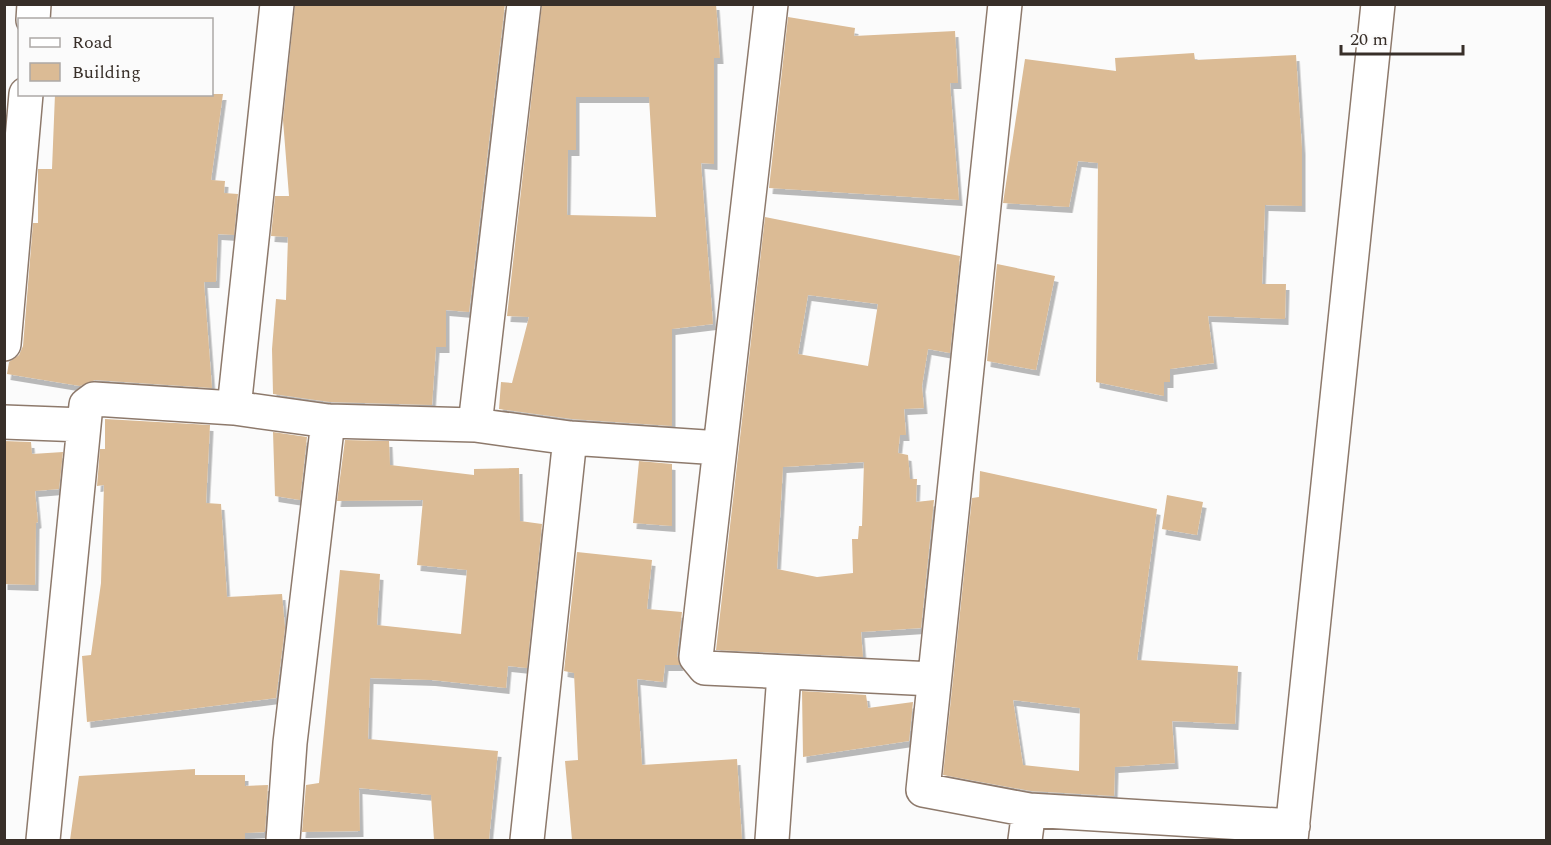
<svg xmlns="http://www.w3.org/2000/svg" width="1551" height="845" viewBox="0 0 1551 845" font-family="Spectral,serif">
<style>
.building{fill:#dbbb95;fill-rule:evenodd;filter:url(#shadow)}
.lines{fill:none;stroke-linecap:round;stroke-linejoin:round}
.minor-casing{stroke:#8d796b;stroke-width:36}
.minor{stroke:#fff;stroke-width:33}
</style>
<defs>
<filter id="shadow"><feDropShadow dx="3.5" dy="6" stdDeviation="0" flood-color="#0004"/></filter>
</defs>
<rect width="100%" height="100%" fill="#fbfbfb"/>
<path class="building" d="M 295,4 L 505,4 L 469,312 L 446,310 L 446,347 L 436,347 L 432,405 L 330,402 L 273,394 L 272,349 L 276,299 L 286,300 L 288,237 L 271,236 L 275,196 L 289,196 L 283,120 Z
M 542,4 L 716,4 L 720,58 L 714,58 L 714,164 L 701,163 L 713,324 L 672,329 L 672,426 L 572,419 L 499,409 L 501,382 L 512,383 L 529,317 L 507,316 ZM 576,97 L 649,97 L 656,217 L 567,215 L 568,150 L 576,150 Z
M 788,17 L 855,28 L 854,36 L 955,31 L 958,83 L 950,83 L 959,200 L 769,188 Z
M 1194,53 L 1195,60 L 1296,55 L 1302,149 L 1302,206 L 1265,205 L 1262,284 L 1286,284 L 1285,319 L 1208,316 L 1214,363 L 1170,369 L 1170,382 L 1164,382 L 1164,396 L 1096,382 L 1098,163 L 1078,161 L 1069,207 L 1003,203 L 1025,59 L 1116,71 L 1115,58 Z
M 55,94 L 223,94 L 211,180 L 225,181 L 224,193 L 238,194 L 234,235 L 218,234 L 216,282 L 204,282 L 212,388 L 95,380 L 80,386 L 7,374 L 9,362 L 19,355 L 23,346 L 33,223 L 38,223 L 38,169 L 52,169 Z
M 765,217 L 960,256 L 950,353 L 928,349 L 922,386 L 924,408 L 904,409 L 906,435 L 900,435 L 898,453 L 908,455 L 910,479 L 917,479 L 916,502 L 934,500 L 921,628 L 861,632 L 863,657 L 716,650 ZM 808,295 L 878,304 L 868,366 L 798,354 ZM 864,462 L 862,526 L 859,526 L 858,539 L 852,539 L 853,573 L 817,577 L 777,569 L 783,467 Z
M 997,264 L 1055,276 L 1036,370 L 987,361 Z
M 105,419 L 210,425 L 206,503 L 221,504 L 227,597 L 282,594 L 285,628 L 276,698 L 87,722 L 82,656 L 91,655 L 101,583 L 104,485 L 97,486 L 100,449 L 105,449 Z
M 273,432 L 307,437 L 300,500 L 275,496 Z
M 345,440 L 389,441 L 390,465 L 474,475 L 474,469 L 519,468 L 520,521 L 542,524 L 527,668 L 508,666 L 506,688 L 432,680 L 370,678 L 368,739 L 498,751 L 489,839 L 434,840 L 431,795 L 359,788 L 360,831 L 302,832 L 306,785 L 319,783 L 340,570 L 380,574 L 377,625 L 461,634 L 467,570 L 417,565 L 423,500 L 337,501 Z
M 4,441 L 31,442 L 32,454 L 63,452 L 59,489 L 35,491 L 38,522 L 36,523 L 35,585 L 4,584 Z
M 639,461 L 672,464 L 672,526 L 633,523 Z
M 980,471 L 1157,509 L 1137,660 L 1238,666 L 1235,724 L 1172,721 L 1175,763 L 1115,767 L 1114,796 L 1031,791 L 943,775 L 972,498 L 979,497 ZM 1013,700 L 1080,708 L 1079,771 L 1023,765 Z
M 1167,495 L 1203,502 L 1197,535 L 1162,529 Z
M 577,552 L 652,560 L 647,609 L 682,612 L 677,655 L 680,665 L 665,665 L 663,682 L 637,679 L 642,765 L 737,759 L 742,840 L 572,840 L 565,761 L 578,760 L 574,673 L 564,671 Z
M 802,691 L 866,695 L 868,708 L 913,702 L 909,741 L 803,757 Z
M 195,769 L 195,775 L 245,775 L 245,786 L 268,785 L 265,832 L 245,833 L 245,840 L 70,840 L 79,776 Z"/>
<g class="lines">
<g class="minor-casing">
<path id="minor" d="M 771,4 L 696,657 L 705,668 L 933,679
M 1005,4 L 923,790 L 1029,810 L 1293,826
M 33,20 L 34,4
M 4,344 L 26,94
M 234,408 L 277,4
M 4,422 L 84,425
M 475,425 L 524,4
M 43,840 L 86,405 L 94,399 L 234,408 L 328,421 L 475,425 L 570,438 L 720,448
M 283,840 L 290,743 L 328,421
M 527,840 L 570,438
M 772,840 L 784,674
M 1025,840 L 1029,810
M 1291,840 L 1378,4"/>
</g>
<use href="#minor" class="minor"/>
</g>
<rect width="1551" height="845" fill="none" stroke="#382f29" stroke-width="12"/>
<rect x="18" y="18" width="195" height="78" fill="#fbfbfb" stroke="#ada9a7" stroke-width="1.5"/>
<rect x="30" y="38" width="30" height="9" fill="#ffffff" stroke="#ada9a7" stroke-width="1.5"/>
<text x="72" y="48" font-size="18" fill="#382f29">Road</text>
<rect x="30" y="63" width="30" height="18" fill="#dbbb95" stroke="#ada9a7" stroke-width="1.5"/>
<text x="72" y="78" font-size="18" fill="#382f29">Building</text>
<path d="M1341 45v9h122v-9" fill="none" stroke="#382f29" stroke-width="3"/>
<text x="1350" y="45" font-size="18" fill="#382f29" stroke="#fbfbfb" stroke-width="4.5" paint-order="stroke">20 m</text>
</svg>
